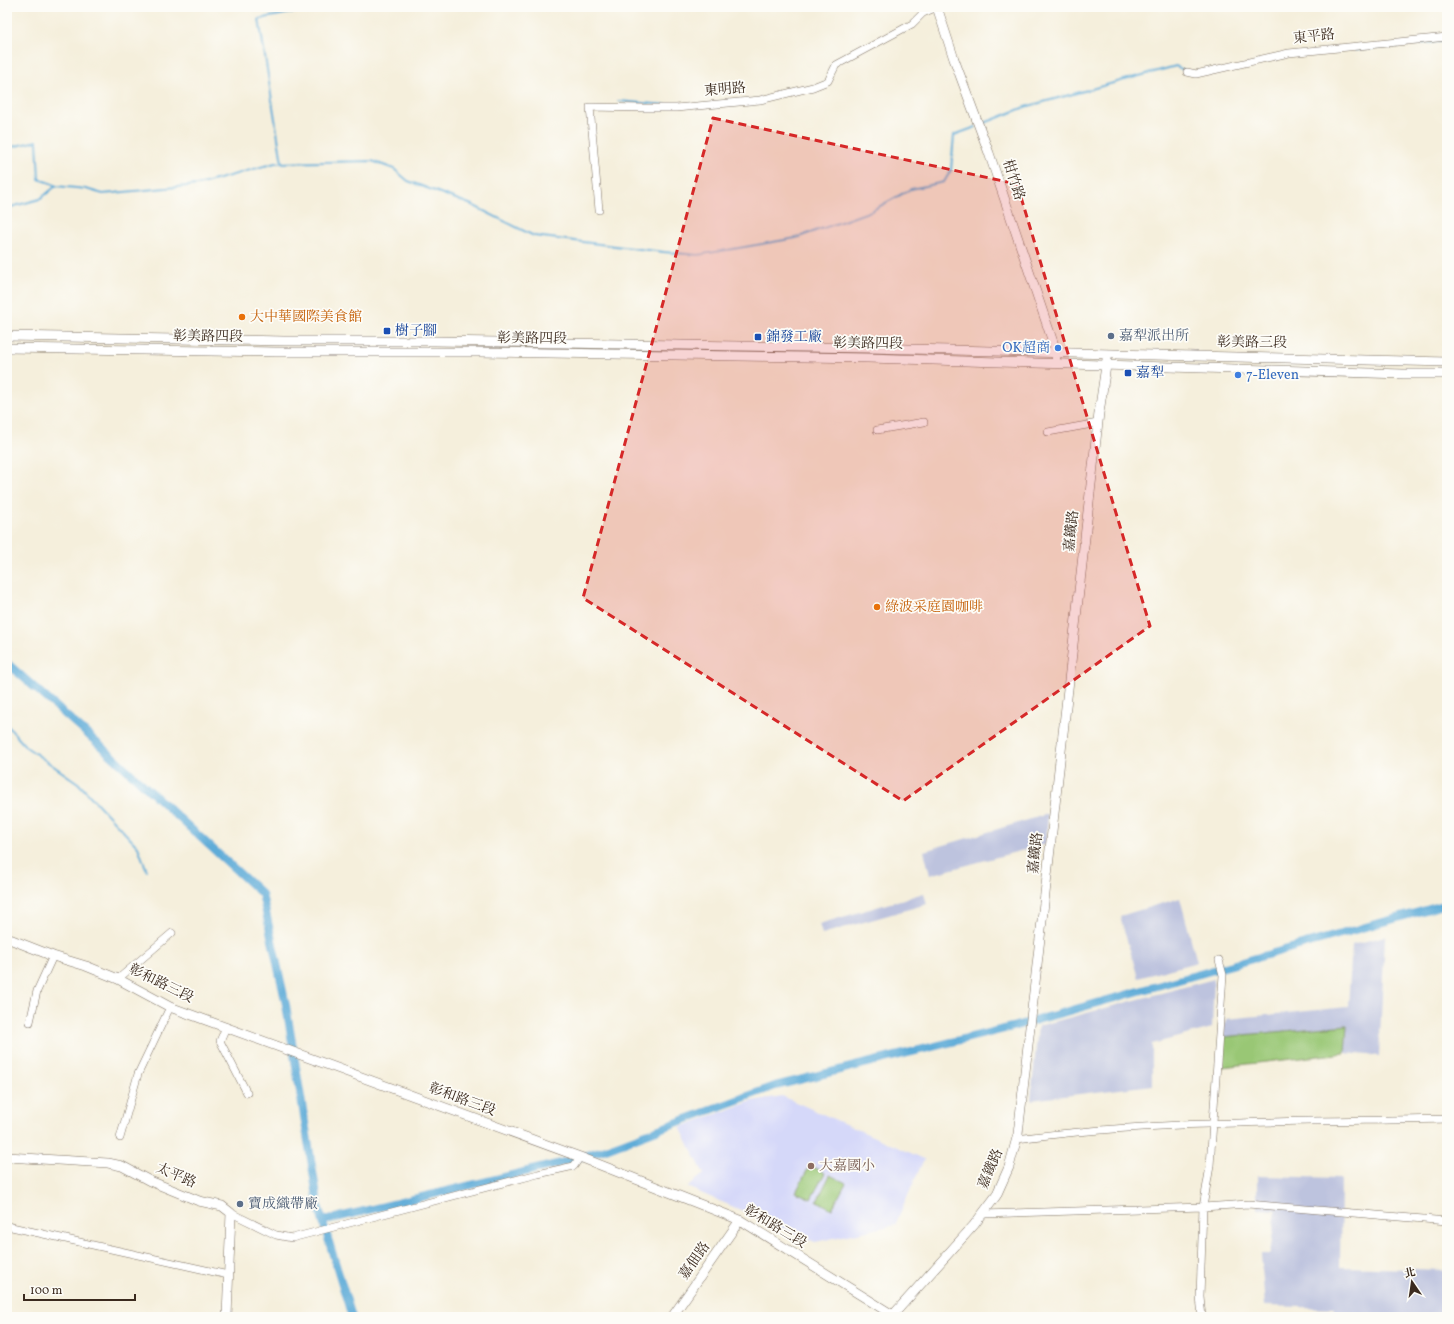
<svg xmlns="http://www.w3.org/2000/svg" width="1454" height="1324" viewBox="0 0 1454 1324" font-family="Vollkorn,'Noto Serif TC',serif">
<style>
.built{fill:#d5d8f9}
.industrial{fill:#bdc3de}
.green{fill:#99c775;stroke:#6a784a}
.lines{fill:none;stroke-linecap:round;stroke-linejoin:round}
.stream{stroke:#5facd8;stroke-width:2}
.canal{stroke:#5facd8;stroke-width:8}
.street-casing{stroke:#7c6f60;stroke-width:8}
.secondary-casing{stroke:#7c6f60;stroke-width:10}
.street{stroke:#fff;stroke-width:7}
.secondary{stroke:#fff;stroke-width:9}
.marked{fill:#d62828;fill-opacity:0.2;stroke:#d62828;stroke-width:3;stroke-dasharray:8 5;stroke-linejoin:round}
.food-dot{fill:#e8710a;stroke:#fdfcf7;stroke-width:1.5}
.transit-dot{fill:#1a4fb4;stroke:#fdfcf7;stroke-width:1.5}
.service-dot{fill:#5c6f8a;stroke:#fdfcf7;stroke-width:1.5}
.shop-dot{fill:#3f7fe0;stroke:#fdfcf7;stroke-width:1.5}
.education-dot{fill:#8d6e63;stroke:#fdfcf7;stroke-width:1.5}
.labels{text-anchor:middle;dominant-baseline:central;stroke-width:3.5;stroke-linejoin:round;paint-order:stroke}
.street-label{font-size:14px;fill:#3b2a1e;stroke:#fdfcf7}
.food-label{font-size:14px;fill:#c56008;stroke:#fdfcf7;text-anchor:start}
.transit-label{font-size:14px;fill:#164399;stroke:#fdfcf7;text-anchor:start}
.service-label{font-size:14px;fill:#4e5e75;stroke:#fdfcf7;text-anchor:start}
.shop-label{font-size:14px;fill:#366cbe;stroke:#fdfcf7;text-anchor:end}
.education-label{font-size:14px;fill:#785e54;stroke:#fdfcf7;text-anchor:start}
</style>
<rect width="100%" height="100%" fill="#fdfcf7"/>
<filter id="ink" filterUnits="userSpaceOnUse"><feTurbulence type="fractalNoise" baseFrequency=".025" numOctaves="2"/><feDisplacementMap in="SourceGraphic" scale="8" xChannelSelector="R" yChannelSelector="G"/><feConvolveMatrix kernelMatrix="1 2 1 2 8 2 1 2 1" color-interpolation-filters="sRGB"/></filter>
<filter id="wash" filterUnits="userSpaceOnUse"><feTurbulence type="fractalNoise" baseFrequency=".012" numOctaves="4" result="noise"/><feDisplacementMap in="SourceGraphic" scale="16" xChannelSelector="R" yChannelSelector="G"/><feGaussianBlur stdDeviation="0.9" result="paint"/><feColorMatrix in="noise" values="0 0 0 0 0 0 0 0 0 0 0 0 0 0 0 0 0 1.4 0 .05"/><feComposite in="paint" operator="in"/></filter>
<g filter="url(#wash)">
<rect width="100%" height="100%" fill="#f5efdc"/>
<path class="built" d="M 782,1096 L 924,1159 L 895,1225 L 815,1242 L 687,1187 L 704,1174 L 680,1127 L 752,1101 Z"/>
<path class="industrial" d="M 1048,814 L 1046,844 L 930,875 L 924,851 Z
M 924,893 L 927,904 L 822,934 L 819,924 Z
M 1180,898 L 1197,962 L 1138,978 L 1120,916 Z
M 1385,936 L 1379,1056 L 1345,1053 L 1347,1025 L 1223,1037 L 1226,1019 L 1348,1007 L 1352,945 Z
M 1214,979 L 1212,1028 L 1152,1044 L 1152,1085 L 1031,1100 L 1038,1026 Z
M 1257,1176 L 1341,1178 L 1340,1267 L 1447,1270 L 1447,1317 L 1333,1317 L 1334,1308 L 1265,1306 L 1261,1254 L 1270,1254 L 1276,1210 L 1257,1209 Z"/>
<path class="green" d="M 1347,1025 L 1345,1053 L 1222,1067 L 1223,1037 Z
M 810,1165 L 825,1173 L 811,1199 L 796,1192 Z
M 830,1175 L 846,1183 L 832,1209 L 817,1201 Z"/>
<g class="lines">
<path class="stream" d="M 1355,50 L 1447,41
M 618,101 L 667,105
M 982,124 L 1025,107 L 1176,66 L 1185,71
M 7,148 L 37,141 L 39,179 L 55,185
M 282,163 L 259,19 L 321,7
M 7,208 L 40,199 L 56,186 L 86,189 L 103,194 L 198,185 L 275,163 L 372,161 L 394,169 L 408,181 L 472,205 L 534,236 L 664,252 L 698,255 L 796,238 L 871,211 L 911,189 L 944,182 L 951,170 L 954,135 L 976,127
M 7,725 L 26,747 L 78,783 L 138,847 L 147,871"/>
<path class="canal" d="M 7,663 L 113,757 L 262,894 L 286,1005 L 319,1209 L 352,1317
M 323,1221 L 557,1164 L 603,1150 L 775,1086 L 1012,1027 L 1447,904"/>
</g>
</g>
<g filter="url(#ink)">
<g class="lines">
<g class="street-casing">
<path id="street" d="M 1187,72 L 1196,74 L 1289,53 L 1447,37
M 599,210 L 590,107 L 644,108 L 676,108 L 760,100 L 813,87 L 828,81 L 836,65 L 912,24 L 923,13 L 937,7
M 877,430 L 924,422
M 1048,432 L 1098,423
M 118,979 L 172,933
M 30,1022 L 37,991 L 53,956
M 226,1027 L 220,1041 L 247,1093
M 120,1138 L 138,1074 L 170,1007
M 1017,1139 C 1159,1120 1304,1122 1447,1119
M 231,1213 L 276,1235 L 292,1238 L 538,1174 L 574,1166 L 580,1157
M 983,1214 L 1203,1207 L 1248,1204 L 1447,1221
M 7,1226 L 228,1275
M 1202,1317 L 1200,1297 L 1203,1207 L 1210,1166 L 1223,975 L 1219,960"/>
</g>
<g class="secondary-casing">
<path id="secondary" d="M 937,7 L 954,59 L 989,153 L 1056,351 L 1056,357
M 7,336 L 284,341 L 435,341 L 868,348 L 1447,362
M 7,348 L 275,352 L 479,352 L 868,358 L 1403,374 L 1447,374
M 7,938 L 53,956 L 86,966 L 118,979 L 170,1007 L 580,1157 L 740,1220 L 896,1317
M 7,1157 L 108,1163 L 122,1166 L 150,1181 L 199,1201 L 222,1206 L 231,1213 L 227,1317
M 893,1315 L 974,1225 L 996,1196 L 1009,1167 L 1018,1134 L 1099,413 L 1107,359
M 672,1317 L 740,1220"/>
</g>
<use href="#street" class="street"/>
<use href="#secondary" class="secondary"/>
</g>
</g>
<path class="marked" d="M 713,118 L 1017,184 L 1150,626 L 903,801 L 583,598 Z"/>
<g class="food-dot">
<circle cx="242" cy="317" r="4"/>
<circle cx="877" cy="607" r="4"/>
</g>
<g class="transit-dot">
<rect x="383" y="327" width="8" height="8" rx="2"/>
<rect x="754" y="333" width="8" height="8" rx="2"/>
<rect x="1124" y="369" width="8" height="8" rx="2"/>
</g>
<g class="service-dot">
<circle cx="1111" cy="336" r="4"/>
<circle cx="240" cy="1204" r="4"/>
</g>
<g class="shop-dot">
<circle cx="1058" cy="348" r="4"/>
<circle cx="1238" cy="375" r="4"/>
</g>
<circle class="education-dot" cx="811" cy="1166" r="4"/>
<g class="labels">
<g class="street-label">
<text transform="translate(1314 37) rotate(-6)">東平路</text>
<text transform="translate(725 90) rotate(-5)">東明路</text>
<text transform="translate(1013 180) rotate(72)">柑竹路</text>
<text transform="translate(208 337) rotate(1)">彰美路四段</text>
<text transform="translate(532 339) rotate(1)">彰美路四段</text>
<text transform="translate(1252 343) rotate(1)">彰美路三段</text>
<text transform="translate(868 344) rotate(1)">彰美路四段</text>
<text transform="translate(1072 531) rotate(-84)">嘉鐵路</text>
<text transform="translate(1036 853) rotate(-84)">嘉鐵路</text>
<text transform="translate(161 984) rotate(26)">彰和路三段</text>
<text transform="translate(462 1100) rotate(20)">彰和路三段</text>
<text transform="translate(991 1169) rotate(-67)">嘉鐵路</text>
<text transform="translate(176 1176) rotate(23)">太平路</text>
<text transform="translate(775 1227) rotate(31)">彰和路三段</text>
<text transform="translate(695 1261) rotate(-55)">嘉佃路</text>
</g>
<g class="food-label">
<text x="250" y="317">大中華國際美食館</text>
<text x="885" y="607">綠波采庭園咖啡</text>
</g>
<g class="transit-label">
<text x="395" y="331">樹子腳</text>
<text x="766" y="337">錦發工廠</text>
<text x="1136" y="373">嘉犁</text>
</g>
<g class="service-label">
<text x="1119" y="336">嘉犁派出所</text>
<text x="248" y="1204">寶成織帶廠</text>
</g>
<g class="shop-label">
<text x="1050" y="348">OK超商</text>
<text x="1246" y="375" text-anchor="start">7-Eleven</text>
</g>
<g class="education-label">
<text x="819" y="1166">大嘉國小</text>
</g>
</g>
<rect width="1454" height="1324" fill="none" stroke="#fdfcf7" stroke-width="24"/>
<g transform="translate(1412 1282) rotate(347)" stroke="#fdfcf7" stroke-width="3" paint-order="stroke">
<path d="M0-3L7 15L0 10L-7 15Z" fill="#3b2a1e"/>
<text y="-6" font-size="11" font-weight="bold" text-anchor="middle" fill="#3b2a1e">北</text>
</g>
<path d="M24 1294v6h111v-6" fill="none" stroke="#3b2a1e" stroke-width="2"/>
<text x="30" y="1294" font-size="12" fill="#3b2a1e" stroke="#fdfcf7" stroke-width="3" paint-order="stroke">100 m</text>
</svg>
